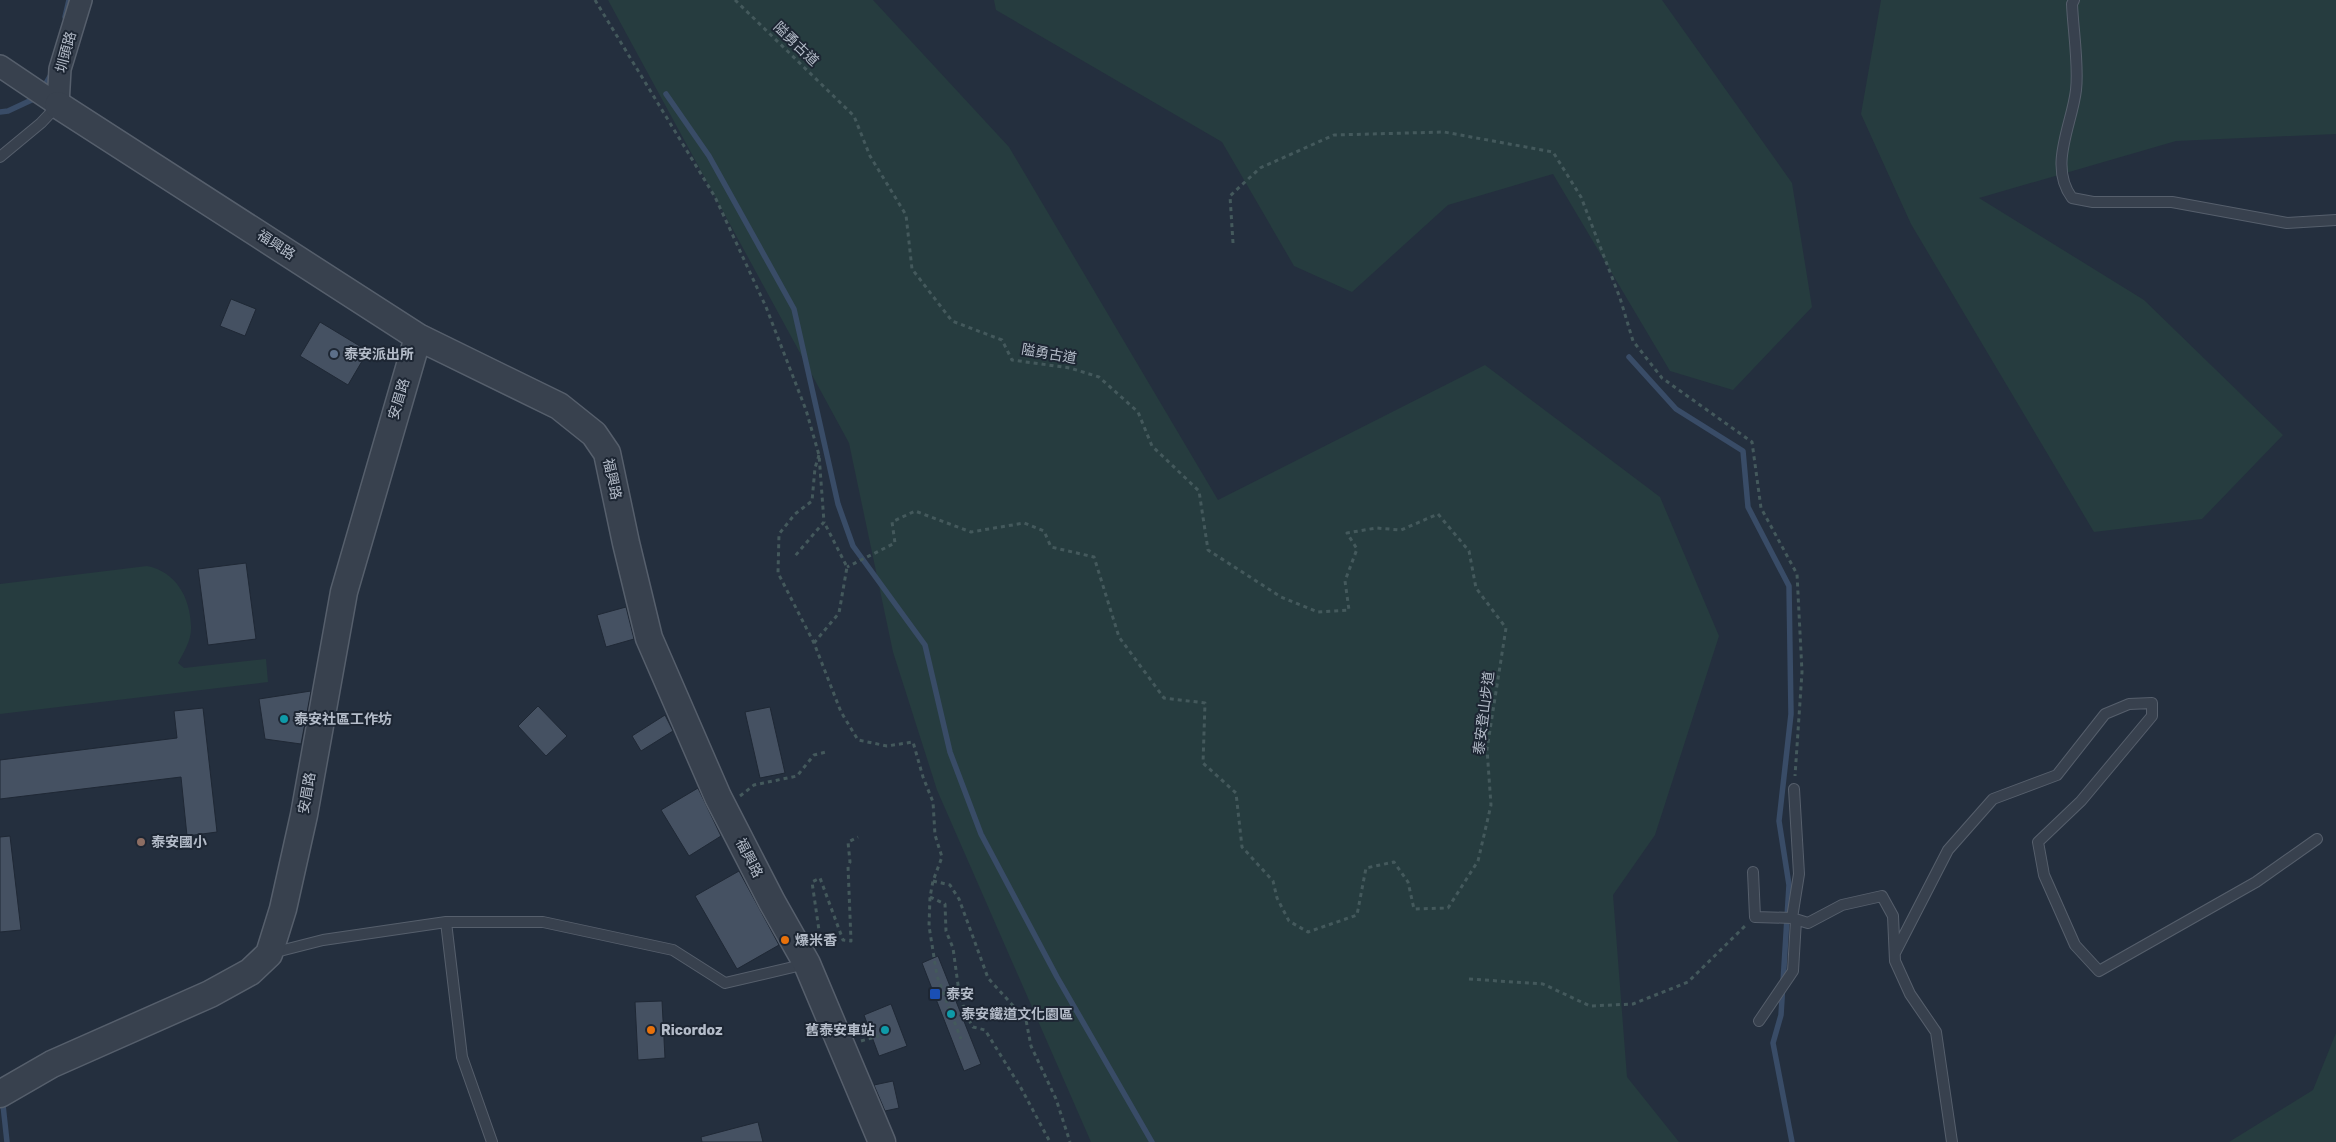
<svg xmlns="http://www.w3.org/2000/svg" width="2336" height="1142" viewBox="0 0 2336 1142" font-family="Rubik,'Noto Sans TC',sans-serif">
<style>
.green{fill:#263c3f}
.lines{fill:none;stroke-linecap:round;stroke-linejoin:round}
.stream{stroke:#394c67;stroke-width:5.5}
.building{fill:#455162;stroke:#1f2835}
.service-casing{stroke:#565f6c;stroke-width:12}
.minor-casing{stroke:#565f6c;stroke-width:24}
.tertiary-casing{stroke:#565f6c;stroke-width:29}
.path{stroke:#44595c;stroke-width:3;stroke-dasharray:4 4;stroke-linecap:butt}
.service{stroke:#38414e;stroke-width:10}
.minor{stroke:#38414e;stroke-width:21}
.tertiary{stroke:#38414e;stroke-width:26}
.service-dot{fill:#5c6f8a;stroke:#1d2633;stroke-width:2}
.culture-dot{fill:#0f9aa8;stroke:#1d2633;stroke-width:2}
.education-dot{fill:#8d6e63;stroke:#1d2633;stroke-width:2}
.food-dot{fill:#e8710a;stroke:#1d2633;stroke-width:2}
.transit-dot{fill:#1a4fb4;stroke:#1d2633;stroke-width:2}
.labels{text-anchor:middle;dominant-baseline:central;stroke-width:4;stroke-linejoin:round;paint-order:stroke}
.street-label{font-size:14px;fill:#b4bcc9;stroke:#1d2633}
.poi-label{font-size:14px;font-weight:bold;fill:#b4bcc9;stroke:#1d2633;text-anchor:start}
</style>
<rect width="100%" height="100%" fill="#242f3e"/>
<path class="green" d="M 608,0 L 873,0 L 1009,147 L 1218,500 L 1485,365 L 1660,497 L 1719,636 L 1655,835 L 1613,895 L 1627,1077 L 1679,1142 L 1091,1142 L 937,790 L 893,652 L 849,443 Z
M 994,0 L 1662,0 L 1792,183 L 1812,307 L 1733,390 L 1670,371 L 1553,174 L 1448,205 L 1352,292 L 1294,266 L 1222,142 L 996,10 Z
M 1881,0 L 2336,0 L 2336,134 L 2176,141 L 1979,198 L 2144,300 L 2283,435 L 2202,519 L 2094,532 L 1911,224 L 1861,114 Z
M 147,566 C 176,572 190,597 191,626 C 192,639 184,652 178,663 L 184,668 L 266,659 L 268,682 L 0,714 L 0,584 Z
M 2336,1033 L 2336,1142 L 2229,1142 L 2313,1090 Z"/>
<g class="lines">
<path class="stream" d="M 65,17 L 69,0
M 666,94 L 709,156 L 794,309 L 838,504 L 853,546 L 925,645 L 950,752 L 981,834 L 1057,977 L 1152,1142
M 0,112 L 8,111 L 38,97 L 52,73
M 1629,357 L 1676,409 L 1743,451 L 1748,507 L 1789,586 L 1791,714 L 1779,821 L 1789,885 L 1781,1015 L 1773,1043 L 1792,1142
M 3,1105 L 7,1142"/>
</g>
<path class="building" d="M 231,299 L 256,309 L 245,336 L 220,326 Z
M 320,322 L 368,351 L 348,385 L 300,356 Z
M 246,563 L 256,639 L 208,645 L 198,569 Z
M 626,607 L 634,639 L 606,647 L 597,615 Z
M 311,691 L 301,744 L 265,739 L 259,699 Z
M 538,706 L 567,736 L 546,756 L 518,726 Z
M 770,707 L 785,773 L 760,778 L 745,712 Z
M 203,708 L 217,832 L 187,836 L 181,777 L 0,799 L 0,760 L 177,738 L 174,711 Z
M 665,715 L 673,731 L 641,751 L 632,736 Z
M 698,788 L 721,836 L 689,856 L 661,810 Z
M 10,836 L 21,930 L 0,932 L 0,837 Z
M 739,871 L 779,945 L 737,969 L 695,896 Z
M 938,956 L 981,1064 L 964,1071 L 922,963 Z
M 662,1001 L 665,1058 L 638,1060 L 635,1002 Z
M 891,1004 L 907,1046 L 879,1056 L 864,1015 Z
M 893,1081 L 899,1108 L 885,1111 L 874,1085 Z
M 758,1122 L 763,1142 L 702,1142 L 701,1137 Z"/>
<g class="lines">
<g class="service-casing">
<path id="service" d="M 2074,0 L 2072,4 C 2073,29 2079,66 2076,90 C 2072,125 2048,166 2072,198 L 2093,202 L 2172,202 L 2287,223 L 2336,220
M 0,157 L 41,123 L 58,105
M 1794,789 L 1799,874 L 1792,918 L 1808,923 L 1842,905 L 1882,896 L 1893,916 L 1895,961 L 1910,994 L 1936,1032 L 1952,1142
M 1753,872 L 1755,917 L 1792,918
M 446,922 L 462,1057 L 492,1142
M 272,953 L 323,940 L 446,922 L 543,922 L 673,950 L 725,983 L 806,964
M 1895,953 L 1948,850 L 1993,799 L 2057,775 L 2105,714 L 2129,704 L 2152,703 L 2152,716 L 2081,801 L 2038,842 L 2044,875 L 2075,945 L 2099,971 L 2256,882 L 2317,839
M 1759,1021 L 1793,971 L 1796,920"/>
</g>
<g class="minor-casing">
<path id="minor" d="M 0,66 L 58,105
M 58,105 L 60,69 L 81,0"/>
</g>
<g class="tertiary-casing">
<path id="tertiary" d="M 58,105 L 418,337 L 559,406 L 594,434 L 607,453 L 626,543 L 649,638 L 718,797 L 772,902 L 807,964 L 882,1142
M 0,1094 L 52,1064 L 210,994 L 250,972 L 269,954 L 283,909 L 304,815 L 344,592 L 418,337"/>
</g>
<path class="path" d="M 595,0 L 715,197 L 766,307 L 806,410 L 819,455 L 824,522 L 795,556
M 735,0 L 854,116 L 870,156 L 906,215 L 912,269 L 952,321 L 1002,340 L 1012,360 L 1070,368 L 1099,377 L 1138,412 L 1152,446 L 1199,491 L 1208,550 L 1281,597 L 1318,612 L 1349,610 L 1345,581 L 1357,549 L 1347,533 L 1376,528 L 1401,530 L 1438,514 L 1469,551 L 1476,588 L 1506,628 L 1487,749 L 1491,805 L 1478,861 L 1448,908 L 1414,909 L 1408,882 L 1394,862 L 1366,868 L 1357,915 L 1308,932 L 1289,921 L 1277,898 L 1273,881 L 1242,847 L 1236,793 L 1203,763 L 1205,703 L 1164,698 L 1119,637 L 1094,557 L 1051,547 L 1044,531 L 1024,523 L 971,532 L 915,511 L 892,522 L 895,543 L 847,567
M 1233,243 L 1230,196 L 1260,168 L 1334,135 L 1444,132 L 1553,152 L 1581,197 L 1620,298 L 1633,341 L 1662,378 L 1752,442 L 1761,508 L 1797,574 L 1802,672 L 1795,776
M 819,455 L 815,468 L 812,501 L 795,514 L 779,534 L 778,573 L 814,643 L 841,712 L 858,740 L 887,746 L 913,742 L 923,777 L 933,802 L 935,835 L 942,857 L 933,881 L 930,897 L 929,926 L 937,976 L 961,1039
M 814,643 L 839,613 L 847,567 L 824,522
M 740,796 L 754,785 L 797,776 L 814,755 L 826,752
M 933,881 L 950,885 L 959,899 L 988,978 L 1026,1020 L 1031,1046 L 1056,1099 L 1070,1142
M 930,897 L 945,904 L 946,931 L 953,948 L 959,992 L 966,1015 L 973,1027 L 985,1030 L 1021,1088 L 1050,1142
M 821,944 L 812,882 L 820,878 L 843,940 L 851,941 L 848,866 L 850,862 L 848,842 L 858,837
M 1469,979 L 1543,984 L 1590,1006 L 1633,1004 L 1688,982 L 1745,926
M 861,1041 L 879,1036"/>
<use href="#service" class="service"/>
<use href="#minor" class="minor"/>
<use href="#tertiary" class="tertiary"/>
</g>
<circle class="service-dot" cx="334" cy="354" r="5"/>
<g class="culture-dot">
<circle cx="284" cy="719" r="5"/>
<circle cx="951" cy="1014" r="5"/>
<circle cx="885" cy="1030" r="5"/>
</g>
<circle class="education-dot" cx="141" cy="842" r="5"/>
<g class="food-dot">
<circle cx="785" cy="940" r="5"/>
<circle cx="651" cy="1030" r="5"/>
</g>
<rect class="transit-dot" x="929" y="988" width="12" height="12" rx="2.5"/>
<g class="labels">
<g class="street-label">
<text transform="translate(796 44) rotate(44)">隘勇古道</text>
<text transform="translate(66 52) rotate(-75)">圳頭路</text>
<text transform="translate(276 245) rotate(33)">福興路</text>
<text transform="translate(1049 354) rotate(10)">隘勇古道</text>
<text transform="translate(399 399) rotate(-73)">安眉路</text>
<text transform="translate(612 479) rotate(78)">福興路</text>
<text transform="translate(1484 713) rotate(-83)">泰安登山步道</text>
<text transform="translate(307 793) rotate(-80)">安眉路</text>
<text transform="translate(749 858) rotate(63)">福興路</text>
</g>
<g class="poi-label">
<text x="344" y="354">泰安派出所</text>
<text x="294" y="719">泰安社區工作坊</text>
<text x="151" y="842">泰安國小</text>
<text x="795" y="940">爆米香</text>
<text x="946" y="994">泰安</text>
<text x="961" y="1014">泰安鐵道文化園區</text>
<text x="661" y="1030">Ricordoz</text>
<text x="875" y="1030" text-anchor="end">舊泰安車站</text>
</g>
</g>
</svg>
